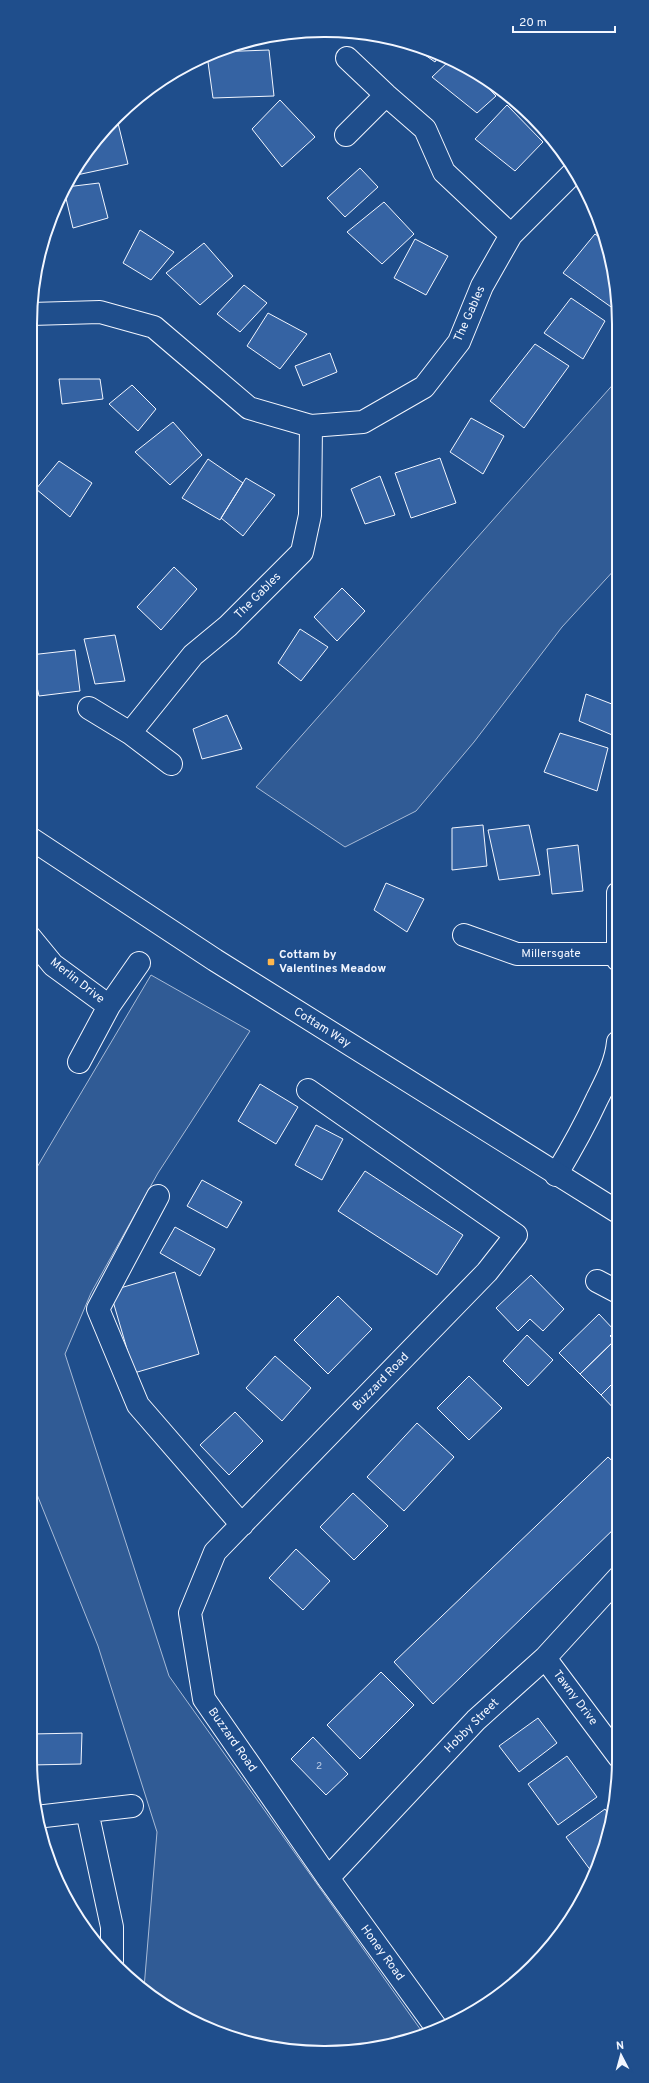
<svg xmlns="http://www.w3.org/2000/svg" width="649" height="2083" viewBox="0 0 649 2083" font-family="Overpass,sans-serif">
<style>
.built{fill:#305b95;stroke:#a8bbd7}
.building{fill:#3563a3;stroke:#f2f6ff}
.lines{fill:none;stroke-linecap:round;stroke-linejoin:round}
.minor-casing{stroke:#f2f6ff;stroke-width:24}
.major-casing{stroke:#f2f6ff;stroke-width:24}
.minor{stroke:#1f4e8c;stroke-width:22}
.major{stroke:#1f4e8c;stroke-width:22}
.poi-dot{fill:#ffb74d;stroke:#1f4e8c;stroke-width:1.5}
.labels{text-anchor:middle;dominant-baseline:central;stroke-width:3;stroke-linejoin:round;paint-order:stroke}
.number-label{font-size:10px;fill:#c3d1e8}
.street-label{font-size:12px;fill:#f2f6ff;stroke:#1f4e8c}
.poi-label{font-size:12px;font-weight:bold;fill:#f2f6ff;stroke:#1f4e8c;text-anchor:start}
.rim{fill:none;stroke:#f2f6ff;stroke-width:2}
</style>
<rect width="100%" height="100%" fill="#1f4e8c"/>
<path class="built" d="M 617,380 L 617,567 L 562,627 L 474,742 L 416,811 L 345,847 L 256,787 Z
M 151,975 L 250,1031 L 158,1173 L 91,1293 L 65,1354 L 169,1676 L 423,2033 L 400,2043 L 344,2052 L 286,2051 L 194,2023 L 142,1989 L 144,1988 L 157,1832 L 98,1646 L 30,1477 L 30,1179 Z"/>
<path class="building" d="M 415,48 L 438,57 L 435,62 Z
M 269,50 L 274,96 L 213,98 L 207,55 L 215,52 Z
M 449,61 L 469,68 L 496,96 L 477,113 L 432,77 Z
M 280,100 L 315,137 L 282,167 L 252,129 Z
M 507,105 L 543,142 L 515,171 L 475,139 Z
M 117,119 L 128,164 L 72,176 L 80,161 L 113,120 Z
M 360,168 L 378,187 L 345,217 L 327,198 Z
M 99,183 L 108,218 L 73,228 L 64,190 L 66,187 Z
M 384,202 L 414,234 L 382,264 L 347,232 Z
M 140,230 L 174,252 L 151,280 L 123,263 Z
M 595,234 L 602,239 L 617,286 L 617,305 L 614,309 L 563,273 Z
M 415,239 L 448,256 L 426,295 L 394,278 Z
M 204,243 L 233,276 L 200,305 L 166,273 Z
M 244,285 L 267,303 L 240,332 L 217,314 Z
M 571,298 L 605,321 L 583,359 L 544,333 Z
M 268,313 L 307,334 L 280,369 L 247,346 Z
M 535,344 L 569,366 L 524,428 L 490,401 Z
M 330,353 L 337,372 L 303,386 L 295,366 Z
M 59,379 L 100,379 L 103,399 L 62,404 Z
M 132,385 L 156,409 L 138,431 L 109,404 Z
M 471,418 L 504,436 L 483,474 L 450,452 Z
M 173,422 L 202,455 L 170,485 L 135,452 Z
M 440,458 L 456,503 L 411,518 L 395,473 Z
M 208,459 L 243,483 L 220,520 L 182,498 Z
M 59,461 L 92,483 L 70,517 L 36,489 Z
M 380,476 L 395,515 L 365,524 L 351,489 Z
M 246,478 L 275,495 L 243,536 L 221,518 Z
M 174,567 L 197,589 L 161,630 L 137,607 Z
M 342,588 L 365,611 L 337,641 L 314,617 Z
M 300,629 L 328,647 L 301,681 L 278,663 Z
M 115,635 L 125,681 L 95,684 L 84,639 Z
M 75,650 L 80,691 L 39,696 L 30,655 Z
M 586,694 L 617,706 L 617,737 L 579,721 Z
M 227,715 L 242,749 L 202,759 L 193,729 Z
M 560,733 L 608,748 L 597,791 L 544,772 Z
M 483,825 L 487,866 L 452,870 L 452,828 Z
M 529,825 L 540,875 L 499,880 L 488,830 Z
M 578,845 L 583,891 L 552,894 L 547,849 Z
M 386,883 L 424,899 L 407,932 L 374,910 Z
M 260,1084 L 298,1107 L 276,1144 L 238,1121 Z
M 316,1125 L 343,1139 L 322,1180 L 295,1165 Z
M 365,1171 L 463,1235 L 437,1275 L 338,1211 Z
M 202,1180 L 242,1202 L 227,1228 L 187,1206 Z
M 175,1227 L 215,1249 L 200,1276 L 160,1253 Z
M 175,1272 L 199,1354 L 134,1373 L 110,1291 Z
M 531,1275 L 564,1309 L 543,1331 L 530,1319 L 518,1331 L 496,1308 Z
M 338,1296 L 372,1329 L 328,1374 L 294,1340 Z
M 599,1314 L 615,1331 L 610,1336 L 615,1340 L 580,1374 L 559,1353 Z
M 527,1335 L 553,1360 L 528,1386 L 503,1361 Z
M 615,1340 L 618,1344 L 618,1378 L 601,1395 L 580,1374 Z
M 275,1356 L 311,1388 L 282,1421 L 246,1388 Z
M 469,1376 L 502,1408 L 469,1440 L 437,1408 Z
M 618,1378 L 618,1413 L 601,1395 Z
M 235,1412 L 263,1441 L 229,1475 L 200,1445 Z
M 417,1423 L 454,1457 L 404,1511 L 367,1477 Z
M 608,1457 L 619,1467 L 619,1524 L 433,1704 L 394,1662 Z
M 353,1493 L 388,1526 L 354,1560 L 320,1527 Z
M 296,1549 L 330,1581 L 303,1610 L 269,1578 Z
M 381,1672 L 414,1705 L 360,1759 L 327,1725 Z
M 538,1718 L 557,1743 L 519,1772 L 499,1746 Z
M 82,1733 L 81,1764 L 31,1765 L 31,1734 Z
M 313,1737 L 348,1774 L 326,1795 L 291,1759 Z
M 567,1756 L 597,1797 L 558,1825 L 528,1784 Z
M 605,1809 L 612,1819 L 594,1875 L 566,1837 Z"/>
<g class="lines">
<g class="minor-casing">
<path id="minor" d="M 347,58 L 386,95 L 425,129 L 444,172 L 511,235
M 346,135 L 386,95
M 31,314 L 100,312 L 154,327 L 249,408 L 311,426 L 363,422 L 424,387 L 459,342 L 482,286 L 511,235 L 574,172
M 89,708 L 130,733 L 171,764
M 130,733 L 193,655 L 228,626 L 302,552 L 310,515 L 311,426
M 618,893 L 618,960
M 464,935 L 517,954 L 617,954
M 30,937 L 53,965 L 109,1006
M 79,1062 L 109,1006 L 139,963
M 308,1090 L 516,1235 L 487,1272 L 215,1552 L 190,1613 L 204,1699 L 328,1878 L 436,2027
M 556,1175 C 571,1150 585,1125 597,1099 C 606,1081 616,1063 618,1042
M 158,1196 L 98,1309 L 138,1405 L 242,1525
M 597,1281 L 618,1292
M 545,1658 L 619,1757
M 87,1811 L 112,1927 L 112,1961
M 36,1817 L 132,1806
M 328,1878 L 476,1720 L 545,1658 L 619,1577"/>
</g>
<g class="major-casing">
<path id="major" d="M 30,838 L 215,960 L 618,1212"/>
</g>
<use href="#minor" class="minor"/>
<use href="#major" class="major"/>
</g>
<rect class="poi-dot" x="267" y="958" width="8" height="8" rx="2"/>
<g class="labels">
<g class="number-label">
<text x="319" y="1766">2</text>
</g>
<g class="street-label">
<text transform="translate(470 314) rotate(-66)">The Gables</text>
<text transform="translate(258 596) rotate(-45)">The Gables</text>
<text x="551" y="954">Millersgate</text>
<text transform="translate(77 981) rotate(38)">Merlin Drive</text>
<text transform="translate(322 1028) rotate(32)">Cottam Way</text>
<text transform="translate(381 1382) rotate(-46)">Buzzard Road</text>
<text transform="translate(575 1698) rotate(53)">Tawny Drive</text>
<text transform="translate(472 1726) rotate(-45)">Hobby Street</text>
<text transform="translate(232 1740) rotate(55)">Buzzard Road</text>
<text transform="translate(382 1953) rotate(54)">Honey Road</text>
</g>
<g class="poi-label">
<text x="279" y="955">Cottam by<tspan x="279" dy="14">Valentines Meadow</tspan></text>
</g>
</g>
<path d="M0 0H649V2083H0ZM324 37H325A287 287 0 0 1 612 324V1759A287 287 0 0 1 325 2046H324A287 287 0 0 1 37 1759V324A287 287 0 0 1 324 37Z" fill="#1f4e8c" fill-rule="evenodd"/>
<path class="rim" d="M324 37H325A287 287 0 0 1 612 324V1759A287 287 0 0 1 325 2046H324A287 287 0 0 1 37 1759V324A287 287 0 0 1 324 37Z"/>
<g transform="translate(621 2055) rotate(354)" stroke="#1f4e8c" stroke-width="3" paint-order="stroke">
<path d="M0-3L7 15L0 10L-7 15Z" fill="#f2f6ff"/>
<text y="-6" font-size="11" font-weight="bold" text-anchor="middle" fill="#f2f6ff">N</text>
</g>
<path d="M513 26v6h102v-6" fill="none" stroke="#f2f6ff" stroke-width="2"/>
<text x="519" y="26" font-size="12" fill="#f2f6ff" stroke="#1f4e8c" stroke-width="3" paint-order="stroke">20 m</text>
</svg>
